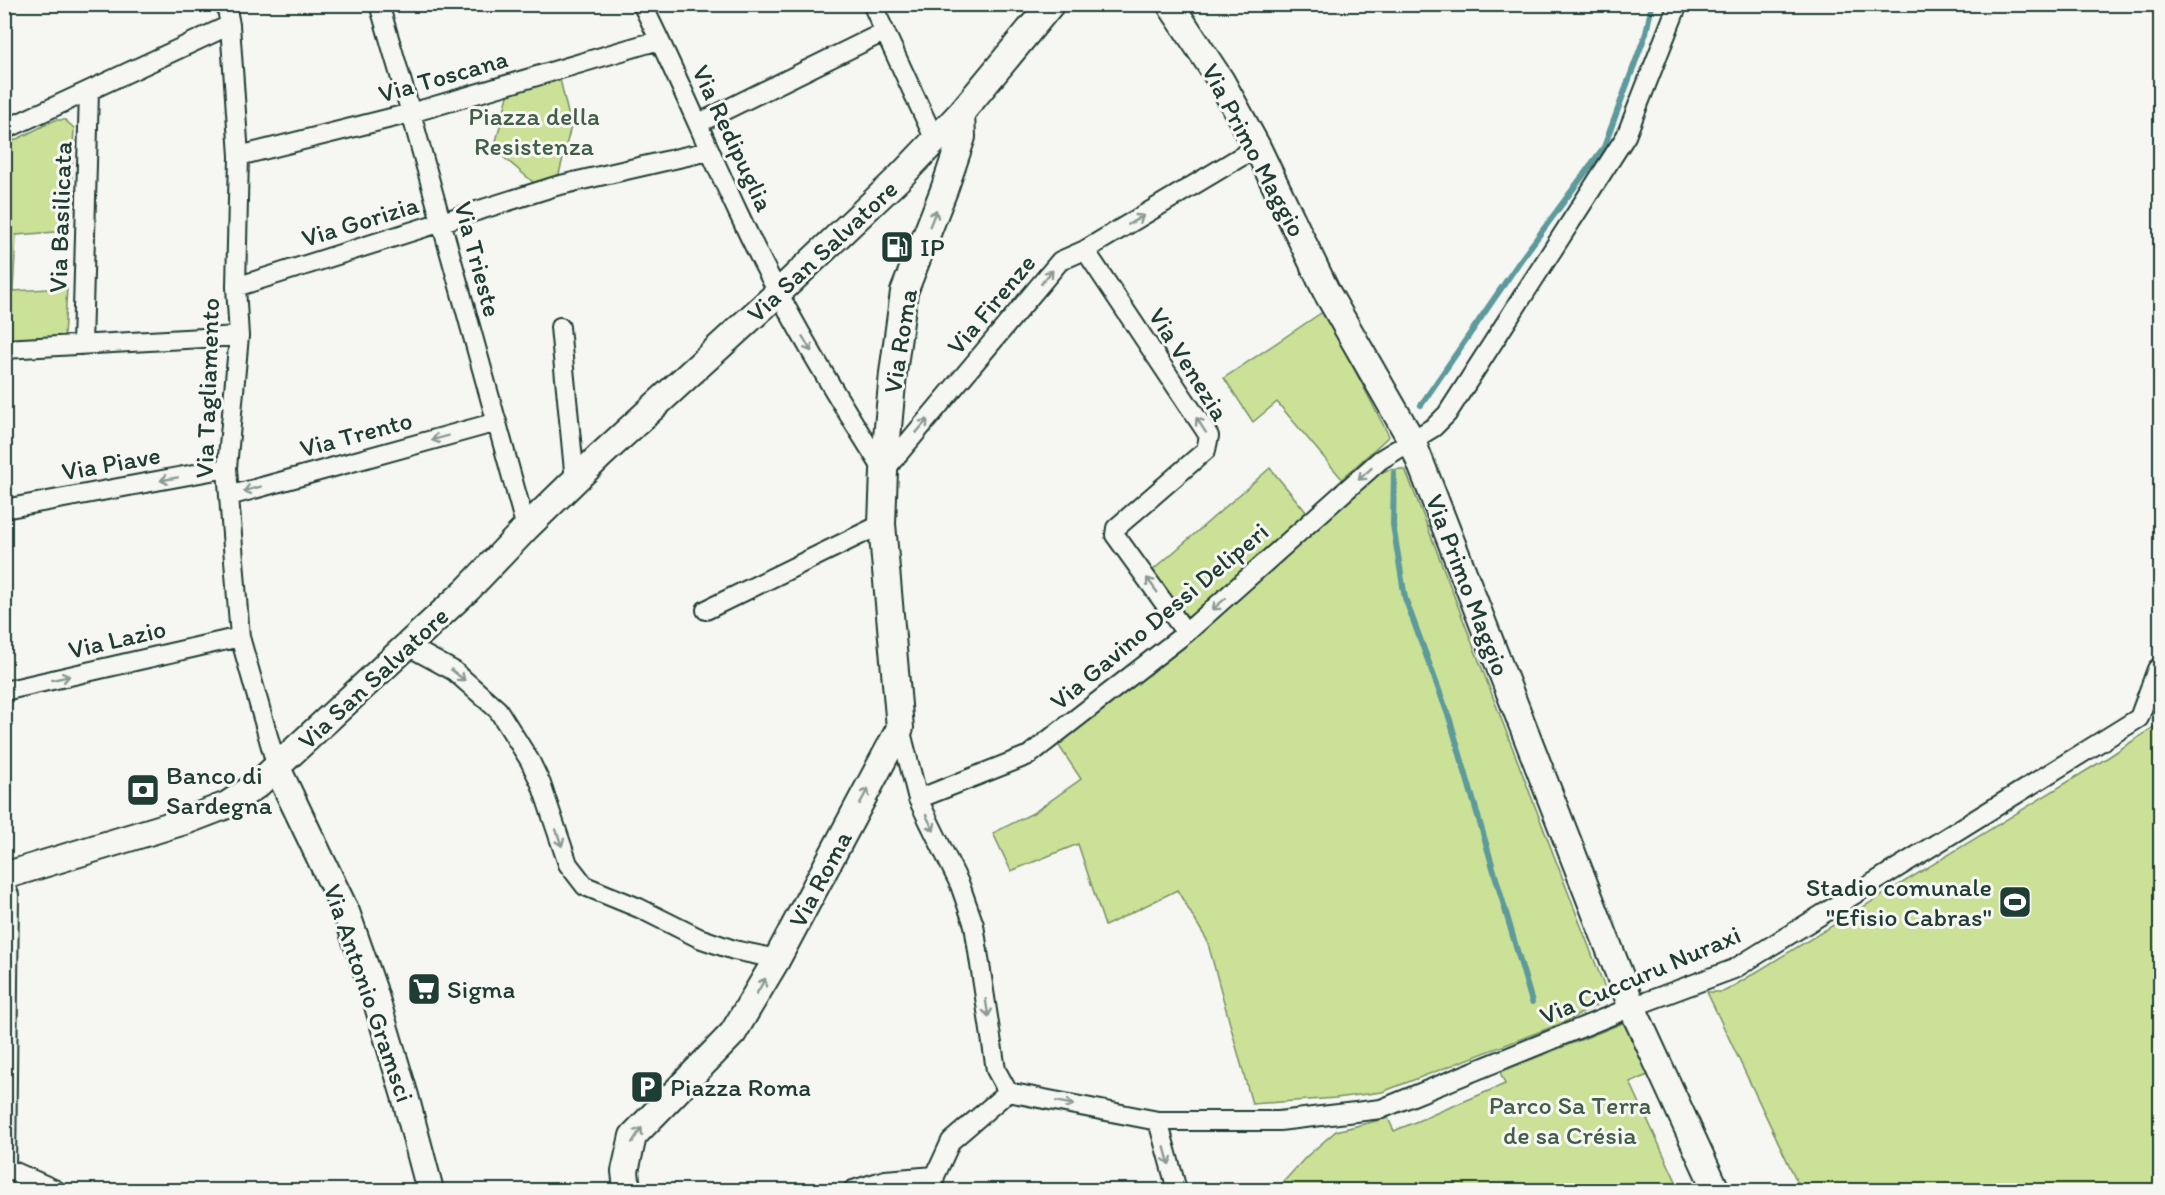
<svg xmlns="http://www.w3.org/2000/svg" width="2165" height="1195" viewBox="0 0 2165 1195" font-family="Itim,sans-serif">
<style>
.green{fill:#cbe197;stroke:#758f66;stroke-width:1.5}
.lines{fill:none;stroke-linecap:round;stroke-linejoin:round}
.stream{stroke:#5d9a9b;stroke-width:6}
.street-casing{stroke:#1f3d34;stroke-width:22}
.secondary-casing{stroke:#1f3d34;stroke-width:30}
.street{stroke:#f6f6f2;stroke-width:18}
.secondary{stroke:#f6f6f2;stroke-width:26}
.oneway{stroke:#8a9a93}
.labels{text-anchor:middle;dominant-baseline:central;stroke-width:6;stroke-linejoin:round;paint-order:stroke}
.street-label{font-size:26px;fill:#1f3d34;stroke:#f6f6f2}
.park-label{font-size:26px;fill:#415e48;stroke:#f6f6f2}
.poi-label{font-size:26px;fill:#1f3d34;stroke:#f6f6f2;text-anchor:start}
</style>
<rect width="100%" height="100%" fill="#f6f6f2"/>
<filter id="ink" filterUnits="userSpaceOnUse"><feTurbulence type="fractalNoise" baseFrequency=".0167" numOctaves="2"/><feDisplacementMap in="SourceGraphic" scale="12" xChannelSelector="R" yChannelSelector="G"/><feConvolveMatrix kernelMatrix="1 2 1 2 8 2 1 2 1" color-interpolation-filters="sRGB"/></filter>
<g filter="url(#ink)">
<path class="green" d="M 560,79 L 571,126 L 557,182 L 540,188 L 494,149 L 509,92 Z
M 55,120 L 65,120 L 74,128 L 69,231 L 16,235 L 13,291 L 67,288 L 64,336 L 5,341 L 5,145 Z
M 1324,311 L 1389,436 L 1342,479 L 1277,402 L 1253,422 L 1224,378 Z
M 1270,468 L 1307,513 L 1190,620 L 1152,571 Z
M 1401,469 L 1406,471 L 1606,991 L 1599,1004 L 1565,1022 L 1382,1092 L 1336,1098 L 1252,1104 L 1207,940 L 1177,890 L 1105,926 L 1078,844 L 1011,871 L 993,833 L 1033,813 L 1081,779 L 1057,743 L 1173,656 L 1277,566 L 1377,475 L 1387,470 Z
M 2160,723 L 2160,1190 L 1801,1190 L 1707,992 L 1722,992 L 1727,990 L 2107,758 Z
M 1623,1023 L 1651,1074 L 1630,1082 L 1680,1190 L 1276,1190 L 1306,1157 L 1336,1131 L 1388,1118 L 1394,1131 L 1505,1084 L 1500,1072 Z"/>
<g class="lines">
<path class="stream" d="M 1421,405 L 1520,261 L 1604,147 L 1646,33 L 1652,4
M 1394,473 L 1393,525 L 1405,598 L 1450,720 L 1532,1002"/>
<g class="street-casing">
<path id="street" d="M 226,4 L 230,25 L 239,156 L 236,287 L 239,336 L 227,468 L 229,496 L 240,637 L 277,768
M 379,4 L 411,113 L 526,528
M 642,4 C 690,100 728,200 779,294 C 811,354 847,413 884,471 L 1060,261 L 1085,250 L 1257,147
M 872,4 L 935,140
M 699,123 L 884,32
M 4,130 L 230,25
M 239,156 L 411,113 L 659,40
M 1085,250 L 1209,436 L 1206,450 L 1116,528 L 1115,535 L 1186,633
M 236,287 L 556,186 L 709,151
M 560,327 L 575,481
M 82,345 L 89,91
M 4,349 L 239,336
M 229,496 L 497,422
M 4,509 L 227,468
M 706,610 L 882,524
M 408,646 L 454,671 L 498,710 L 530,761 L 541,784 L 568,864 L 585,886 L 639,908 L 699,938 L 734,950 L 777,959
M 4,691 L 240,637
M 900,728 L 918,799 L 960,885 L 974,925 L 996,1070 L 1008,1092
M 918,799 L 1029,755 L 1186,633 L 1380,460 L 1434,427 L 1447,414 L 1626,136 L 1678,4
M 4,882 L 9,895 L 6,1168
M 1008,1092 L 1158,1121 L 1279,1121 L 1381,1109 L 1632,1007 L 1734,969 L 2139,718 L 2157,669 L 2160,667
M 1158,1121 L 1177,1190
M 4,1167 L 56,1190
M 853,1190 L 885,1180 L 935,1176
M 933,1190 L 935,1176 L 951,1141 L 1008,1092"/>
</g>
<g class="secondary-casing">
<path id="secondary" d="M 1170,4 L 1221,81 L 1257,147 L 1326,291 L 1412,441 L 1632,1007 L 1716,1190
M 277,768 L 346,912 L 373,989 L 405,1096 L 430,1190
M 4,876 L 188,820 L 227,805 L 257,785 L 468,589 L 526,528 L 600,456 L 778,293 L 899,178 L 961,113 L 1051,4
M 627,1190 L 625,1171 L 633,1136 L 733,1033 L 777,959 L 900,728 L 882,524 L 884,471 L 893,373 L 904,292 L 944,190 L 962,137 L 961,113"/>
</g>
<use href="#street" class="street"/>
<use href="#secondary" class="secondary"/>
</g>
<defs><path id="oneway-shaft" d="M-6 0H5M1.5-3L5.5 0L1.5 3" fill="none" stroke-width="1.6" stroke-linecap="round" stroke-linejoin="round" transform="scale(1.5)"/></defs>
<g class="oneway">
<use href="#oneway-shaft" transform="translate(933 218) rotate(-68)"/>
<use href="#oneway-shaft" transform="translate(1136 220) rotate(-31)"/>
<use href="#oneway-shaft" transform="translate(1047 277) rotate(-50)"/>
<use href="#oneway-shaft" transform="translate(807 344) rotate(60)"/>
<use href="#oneway-shaft" transform="translate(1201 425) rotate(-123)"/>
<use href="#oneway-shaft" transform="translate(922 426) rotate(-50)"/>
<use href="#oneway-shaft" transform="translate(440 438) rotate(165)"/>
<use href="#oneway-shaft" transform="translate(1365 474) rotate(138)"/>
<use href="#oneway-shaft" transform="translate(169 479) rotate(170)"/>
<use href="#oneway-shaft" transform="translate(252 489) rotate(165)"/>
<use href="#oneway-shaft" transform="translate(1152 585) rotate(-126)"/>
<use href="#oneway-shaft" transform="translate(1219 604) rotate(139)"/>
<use href="#oneway-shaft" transform="translate(458 675) rotate(39)"/>
<use href="#oneway-shaft" transform="translate(61 678) rotate(-13)"/>
<use href="#oneway-shaft" transform="translate(864 796) rotate(-62)"/>
<use href="#oneway-shaft" transform="translate(930 823) rotate(64)"/>
<use href="#oneway-shaft" transform="translate(559 838) rotate(71)"/>
<use href="#oneway-shaft" transform="translate(761 986) rotate(-60)"/>
<use href="#oneway-shaft" transform="translate(987 1008) rotate(81)"/>
<use href="#oneway-shaft" transform="translate(1065 1103) rotate(11)"/>
<use href="#oneway-shaft" transform="translate(637 1135) rotate(-57)"/>
<use href="#oneway-shaft" transform="translate(1167 1156) rotate(75)"/>
</g>
</g>
<defs>
<g id="fuel-square" transform="scale(1.725)"><rect x="-9" y="-9" width="18" height="18" rx="4" fill="#1f3d34" stroke="#f6f6f2"/><path d="M-5.5-6h7V0h2V4h1.3V-2.5L3-4.5l.8-.8L6-3V5H2.5V1h-1V6h-7ZM-4.2-4.7v3.2H.2V-4.7Z" fill="#fff"/></g>
<g id="bank-square" transform="scale(1.725)"><rect x="-9" y="-9" width="18" height="18" rx="4" fill="#1f3d34" stroke="#f6f6f2"/><path d="M-6-4H6V4H-6ZM0-2.3a2.3 2.3 0 1 0 0 4.6a2.3 2.3 0 1 0 0-4.6Z" fill="#fff"/></g>
<g id="stadium-square" transform="scale(1.725)"><rect x="-9" y="-9" width="18" height="18" rx="4" fill="#1f3d34" stroke="#f6f6f2"/><path d="M0-5a6.5 5 0 1 0 0 10a6.5 5 0 1 0 0-10ZM-3.5-1.8h7v3.6h-7Z" fill="#fff"/></g>
<g id="supermarket-square" transform="scale(1.725)"><rect x="-9" y="-9" width="18" height="18" rx="4" fill="#1f3d34" stroke="#f6f6f2"/><path d="M-6-5.5h2.5l.6 2H6L4.5 2H-2.5L-4.4-4H-6ZM-1.5 3.2a1.3 1.3 0 1 0 .1 0ZM3 3.2a1.3 1.3 0 1 0 .1 0Z" fill="#fff"/></g>
<g id="parking-square" transform="scale(1.725)"><rect x="-9" y="-9" width="18" height="18" rx="4" fill="#1f3d34" stroke="#f6f6f2"/><path d="M-3.5-5.5H1a3.5 3.5 0 0 1 0 7H-1V5.5H-3.5ZM-1-3.4V-.6H.8a1.4 1.4 0 0 0 0-2.8Z" fill="#fff"/></g>
</defs>
<g fill-rule="evenodd">
<use href="#fuel-square" x="897" y="247"/>
<use href="#bank-square" x="143" y="790"/>
<use href="#stadium-square" x="2015" y="902"/>
<use href="#supermarket-square" x="424" y="989"/>
<use href="#parking-square" x="647" y="1087"/>
</g>
<g class="labels">
<g class="street-label">
<text transform="translate(443 76) rotate(-16)">Via Toscana</text>
<text transform="translate(733 138) rotate(65)">Via Redipuglia</text>
<text transform="translate(1254 150) rotate(62)">Via Primo Maggio</text>
<text transform="translate(60 217) rotate(-88)">Via Basilicata</text>
<text transform="translate(360 221) rotate(-17)">Via Gorizia</text>
<text transform="translate(822 251) rotate(-43)">Via San Salvatore</text>
<text transform="translate(478 259) rotate(75)">Via Trieste</text>
<text transform="translate(991 304) rotate(-50)">Via Firenze</text>
<text transform="translate(900 341) rotate(-81)">Via Roma</text>
<text transform="translate(1189 364) rotate(58)">Via Venezia</text>
<text transform="translate(207 388) rotate(-88)">Via Tagliamento</text>
<text transform="translate(356 434) rotate(-15)">Via Trento</text>
<text transform="translate(111 463) rotate(-10)">Via Piave</text>
<text transform="translate(1468 585) rotate(69)">Via Primo Maggio</text>
<text transform="translate(1159 616) rotate(-40)">Via Gavino Dessì Deliperi</text>
<text transform="translate(117 639) rotate(-13)">Via Lazio</text>
<text transform="translate(373 678) rotate(-43)">Via San Salvatore</text>
<text transform="translate(820 879) rotate(-62)">Via Roma</text>
<text transform="translate(1640 975) rotate(-23)">Via Cuccuru Nuraxi</text>
<text transform="translate(369 993) rotate(71)">Via Antonio Gramsci</text>
</g>
<g class="park-label">
<text x="534" y="116">Piazza della<tspan x="534" dy="30">Resistenza</tspan></text>
<text x="1570" y="1105">Parco Sa Terra<tspan x="1570" dy="30">de sa Crésia</tspan></text>
</g>
<g class="poi-label">
<text x="920" y="247">IP</text>
<text x="166" y="775">Banco di<tspan x="166" dy="30">Sardegna</tspan></text>
<text x="1992" y="887" text-anchor="end">Stadio comunale<tspan x="1992" dy="30">"Efisio Cabras"</tspan></text>
<text x="447" y="989">Sigma</text>
<text x="670" y="1087">Piazza Roma</text>
</g>
</g>
<rect width="2165" height="1195" fill="none" stroke="#f6f6f2" stroke-width="24"/>
<rect x="12" y="12" width="2141" height="1171" fill="none" stroke="#1f3d34" stroke-width="2" filter="url(#ink)"/>
</svg>
